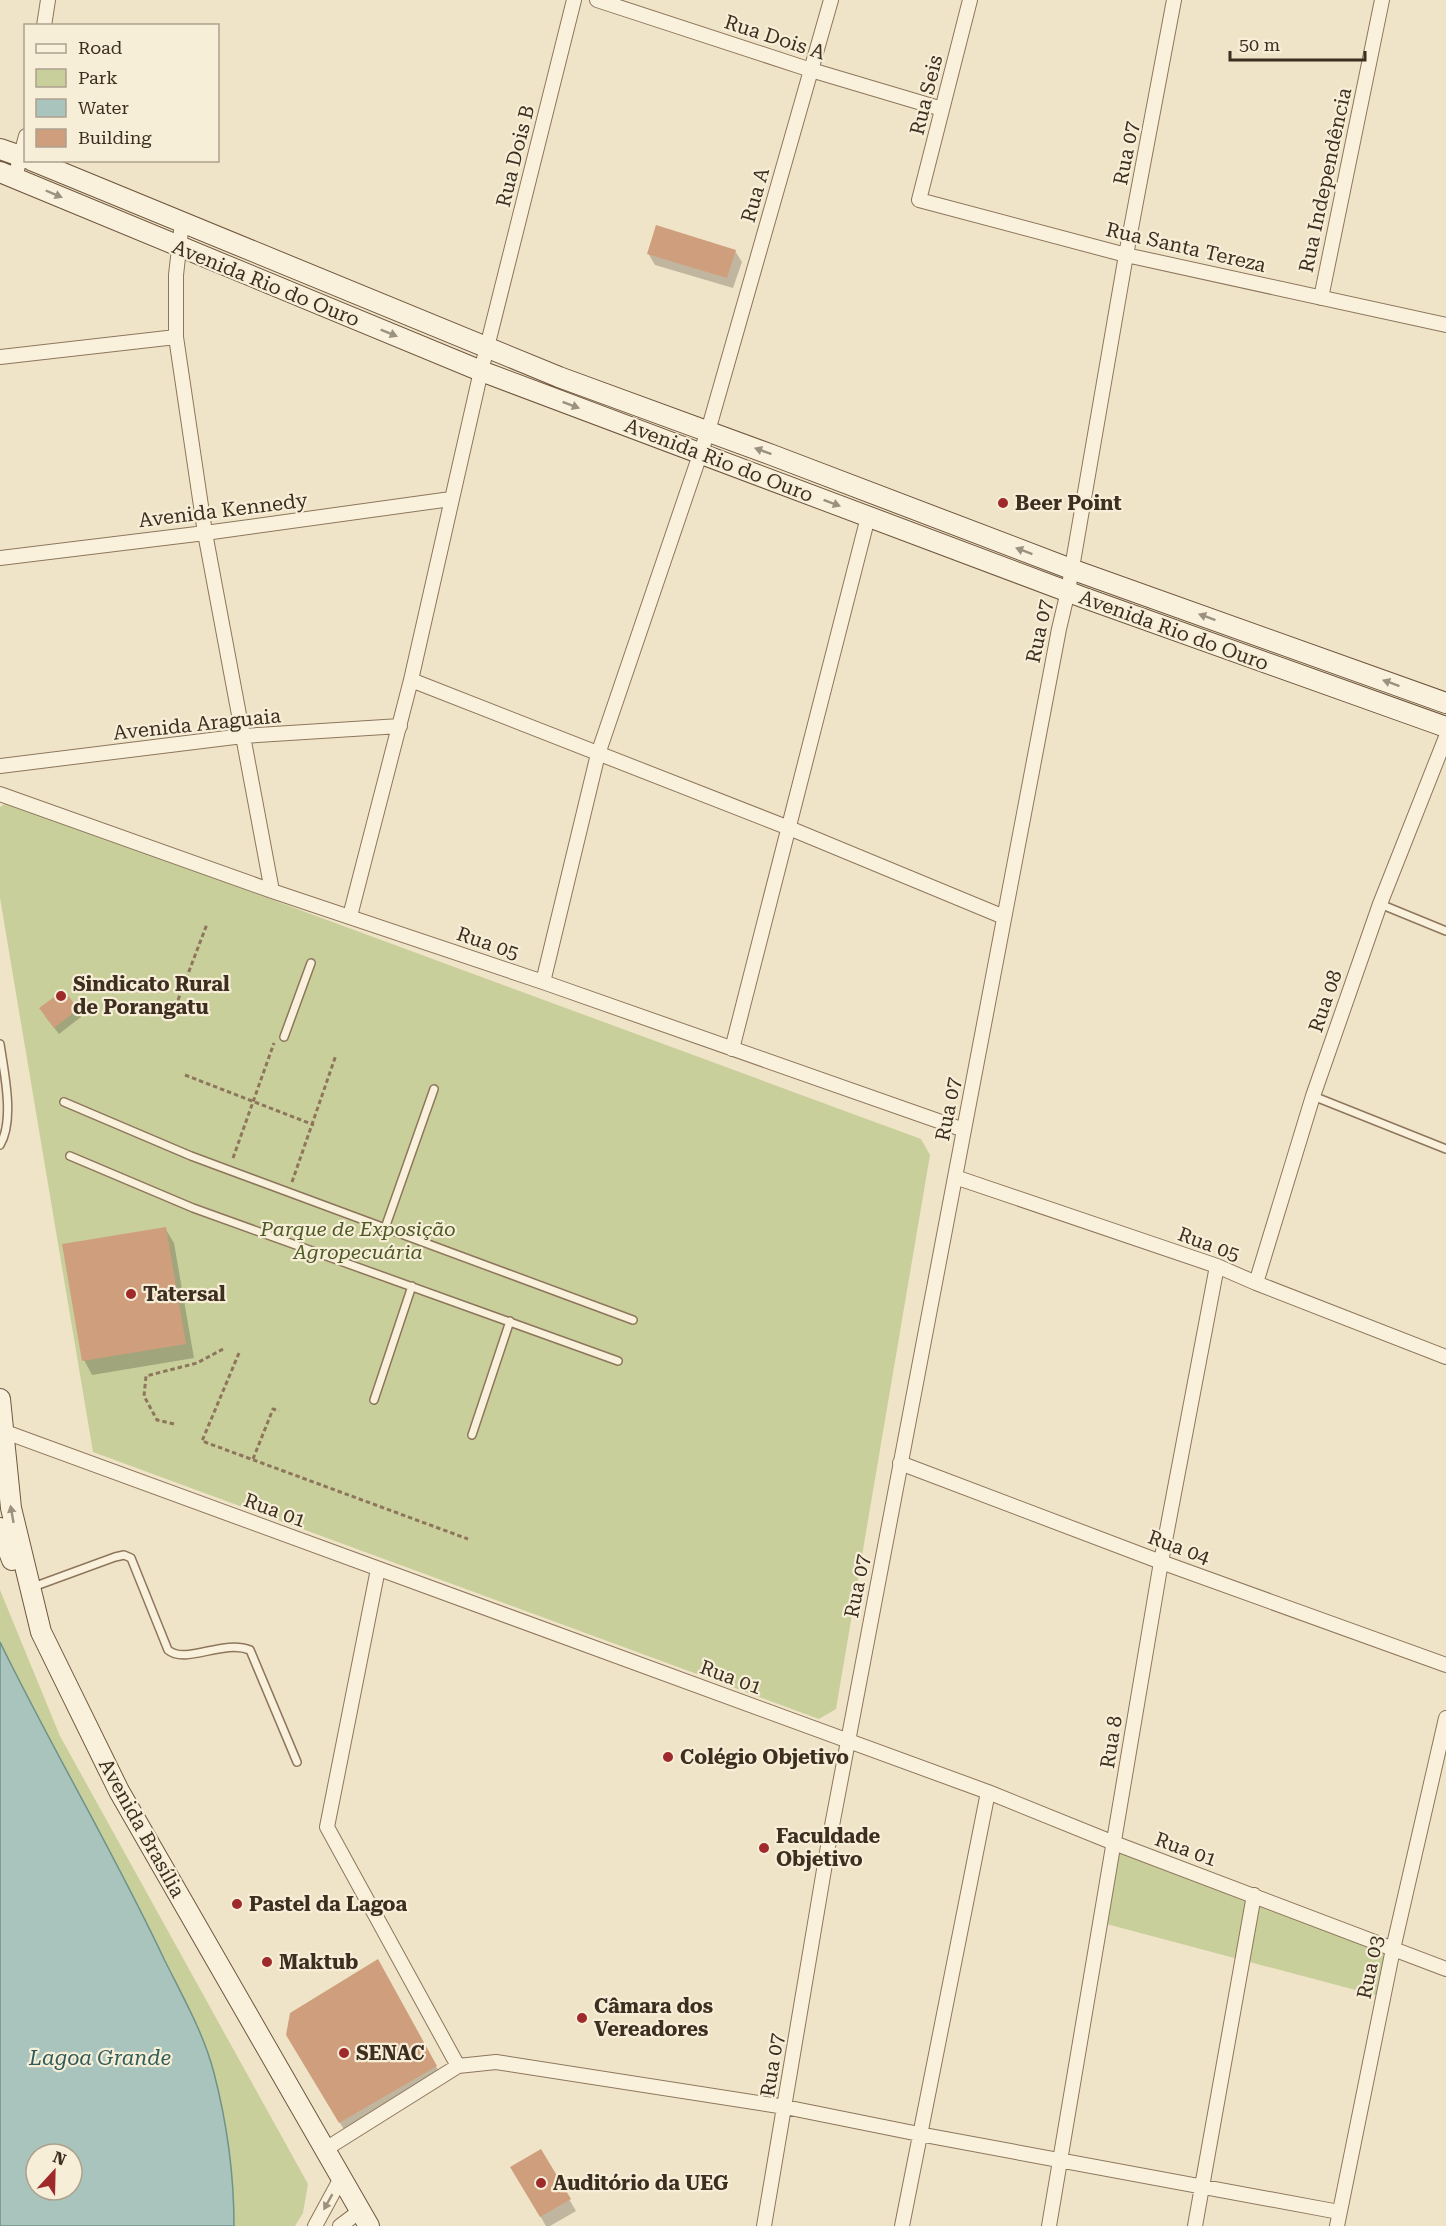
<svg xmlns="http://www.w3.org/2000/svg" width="1446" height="2226" viewBox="0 0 1446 2226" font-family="'Roboto Serif',serif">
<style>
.green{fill:#c9cf9b}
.water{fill:#a9c4bc;stroke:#6f938a;stroke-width:1.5;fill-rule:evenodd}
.shadow{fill:#0003}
.building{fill:#cf9f7d}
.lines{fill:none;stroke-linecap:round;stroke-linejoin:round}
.lane-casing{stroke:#8d765c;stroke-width:10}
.street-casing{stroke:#8d765c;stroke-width:16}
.secondary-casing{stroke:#6f573f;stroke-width:22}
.path{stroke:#8d765c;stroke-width:3;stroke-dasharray:4.5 3;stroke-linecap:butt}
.lane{stroke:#faf1dc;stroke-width:7}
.street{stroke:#faf1dc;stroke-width:14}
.secondary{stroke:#faf1dc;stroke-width:20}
.oneway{fill:#9c907e}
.poi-dot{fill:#9e2a2b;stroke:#f7eed8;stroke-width:2}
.labels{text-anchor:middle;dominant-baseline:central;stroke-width:4.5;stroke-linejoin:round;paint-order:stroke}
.street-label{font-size:20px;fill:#3d2e20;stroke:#f7eed8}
.poi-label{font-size:20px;font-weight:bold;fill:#3d2e20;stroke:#f7eed8;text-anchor:start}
.park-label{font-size:20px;font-style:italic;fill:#4d5a26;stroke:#f7eed8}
.water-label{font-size:21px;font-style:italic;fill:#2f5d5a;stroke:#f7eed8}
</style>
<rect width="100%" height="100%" fill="#f0e4c8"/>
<path class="green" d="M 7,802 L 921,1139 L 930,1155 L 836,1709 L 819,1719 L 93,1452 L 0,898 L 0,807 Z
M 0,1590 L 60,1736 L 308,2184 L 303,2213 L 295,2226 L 215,2226 L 0,1675 Z
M 1114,1843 L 1385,1952 L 1378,1996 L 1099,1922 Z"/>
<path class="water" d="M 0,1642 C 52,1749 114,1852 165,1961 C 183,1997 204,2034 214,2073 C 227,2123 234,2175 234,2226 L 0,2226 ZM 36,2154 L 72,2154 L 72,2190 L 36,2190 Z"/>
<path class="shadow" d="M 735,251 L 742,262 L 733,288 L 655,265 L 648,253 Z
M 63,992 L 81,1017 L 59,1034 L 45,1016 Z
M 165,1228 L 174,1243 L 194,1358 L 92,1375 L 84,1360 Z
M 378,1962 L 442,2077 L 346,2133 L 288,2035 Z
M 541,2151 L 576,2211 L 550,2226 L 546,2226 L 512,2167 Z"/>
<path class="building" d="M 656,225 L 736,250 L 727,278 L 647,254 Z
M 64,990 L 78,1009 L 54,1028 L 39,1008 Z
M 166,1227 L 186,1344 L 82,1361 L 62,1244 Z
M 378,1959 L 437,2066 L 339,2123 L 286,2035 L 290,2013 Z
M 541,2149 L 571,2199 L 540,2217 L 510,2167 Z"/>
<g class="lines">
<g class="lane-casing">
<path id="lane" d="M 1380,904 L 1446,931
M 284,1037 L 311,963
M 0,1044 C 4,1072 15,1120 0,1145
M 1313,1096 L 1446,1149
M 64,1102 L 191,1156 L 633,1320
M 70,1156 L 193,1208 L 618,1361
M 385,1228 L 434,1089
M 374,1400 L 412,1286
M 472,1435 L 510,1321
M 33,1587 L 115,1557 L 124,1555 L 131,1558 L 168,1650 C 186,1665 223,1639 250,1650 L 297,1762"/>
</g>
<g class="street-casing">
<path id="street" d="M 597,0 L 811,70 L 942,109
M 970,0 L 919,200 L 1126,255 L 1446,325
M 44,26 L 48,0
M 15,177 L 26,136
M 182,222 L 176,275 L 176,337 L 205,533 L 272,891
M 1321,298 L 1382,0
M 0,357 L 176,337
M 0,558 L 205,533 L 451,499
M 411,680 L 789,828 L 1004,917
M 0,766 L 243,736 L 400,726
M 0,794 L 272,891 L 543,982 L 964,1130
M 350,916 L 411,680 L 481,371 L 574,0
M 543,982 L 598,754 L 708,431 L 831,0
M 732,1049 L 868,517
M 955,1177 L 1217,1266 L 1256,1283 L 1446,1357
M 1256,1283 L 1313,1096 L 1380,904 L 1446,737
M 0,1430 L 988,1792 L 1114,1843 L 1446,1969
M 900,1463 L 1161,1562 L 1446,1665
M 378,1569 L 327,1827 L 458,2066
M 324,2150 L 458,2066 L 496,2062 L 785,2107 L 919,2134 L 1339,2212
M 315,2226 L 341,2178
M 340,2226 L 360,2211
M 764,2226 L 827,1852 L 1059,629 L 1068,591 L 1126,255 L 1174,0
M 902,2226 L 988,1792
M 1049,2226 L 1161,1562 L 1217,1266
M 1195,2226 L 1254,1895
M 1337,2226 L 1393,1949 L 1446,1718"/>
</g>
<g class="secondary-casing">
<path id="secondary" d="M 0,149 L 26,158
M 31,160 L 559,377 L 772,455 L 1071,569 L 1446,703
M 0,172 L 481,371 L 1082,597 L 1446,727
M 0,1399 L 11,1508 L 41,1632 L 119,1791 L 369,2226
M 0,1528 L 12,1560"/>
</g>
<path class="path" d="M 178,1000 L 207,924
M 185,1075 L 314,1125
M 233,1158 L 274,1043
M 292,1182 L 336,1055
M 239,1353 L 202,1441 L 468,1539
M 174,1424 L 157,1420 L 144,1396 L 146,1376 L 197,1363 L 225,1348
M 253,1459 L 273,1409 L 279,1411"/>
<use href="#lane" class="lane"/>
<use href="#street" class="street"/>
<use href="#secondary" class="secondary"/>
</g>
<defs><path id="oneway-solid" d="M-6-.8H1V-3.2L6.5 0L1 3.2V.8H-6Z" transform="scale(1.5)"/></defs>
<g class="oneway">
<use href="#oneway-solid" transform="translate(54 194) rotate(23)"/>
<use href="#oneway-solid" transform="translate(389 333) rotate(22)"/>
<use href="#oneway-solid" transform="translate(571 405) rotate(21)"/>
<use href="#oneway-solid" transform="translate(763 451) rotate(-160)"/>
<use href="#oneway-solid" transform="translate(832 503) rotate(21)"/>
<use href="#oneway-solid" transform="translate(1024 551) rotate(-159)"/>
<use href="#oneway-solid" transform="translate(1207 617) rotate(-160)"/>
<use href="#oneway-solid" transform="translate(1391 683) rotate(-160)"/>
<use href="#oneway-solid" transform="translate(12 1514) rotate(-100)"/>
<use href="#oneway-solid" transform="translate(328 2202) rotate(119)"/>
</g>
<g class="poi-dot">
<circle cx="1003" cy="503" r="6"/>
<circle cx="61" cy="996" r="6"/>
<circle cx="131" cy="1294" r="6"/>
<circle cx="668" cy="1757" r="6"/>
<circle cx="764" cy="1848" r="6"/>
<circle cx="237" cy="1904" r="6"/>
<circle cx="267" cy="1962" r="6"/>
<circle cx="582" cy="2018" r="6"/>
<circle cx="344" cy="2053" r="6"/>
<circle cx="541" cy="2183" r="6"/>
</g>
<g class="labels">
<g class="street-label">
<text transform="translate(775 37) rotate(18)">Rua Dois A</text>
<text transform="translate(926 95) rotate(-76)">Rua Seis</text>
<text transform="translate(1126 153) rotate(-79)">Rua 07</text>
<text transform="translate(515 156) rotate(-76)">Rua Dois B</text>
<text transform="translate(1325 180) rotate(-78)">Rua Independência</text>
<text transform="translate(755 195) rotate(-74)">Rua A</text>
<text transform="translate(1186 247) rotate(13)">Rua Santa Tereza</text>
<text transform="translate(266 283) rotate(22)">Avenida Rio do Ouro</text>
<text transform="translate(719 460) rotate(21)">Avenida Rio do Ouro</text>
<text transform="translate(223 510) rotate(-7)">Avenida Kennedy</text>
<text transform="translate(1174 630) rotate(20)">Avenida Rio do Ouro</text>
<text transform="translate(1039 631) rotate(-78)">Rua 07</text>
<text transform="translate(197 724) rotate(-6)">Avenida Araguaia</text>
<text transform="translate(488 943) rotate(19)">Rua 05</text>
<text transform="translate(1325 1001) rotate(-71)">Rua 08</text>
<text transform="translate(948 1109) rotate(-79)">Rua 07</text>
<text transform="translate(1209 1244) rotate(20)">Rua 05</text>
<text transform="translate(275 1510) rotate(20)">Rua 01</text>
<text transform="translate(1179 1547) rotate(20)">Rua 04</text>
<text transform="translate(857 1586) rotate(-79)">Rua 07</text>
<text transform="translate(731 1677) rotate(20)">Rua 01</text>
<text transform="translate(1111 1742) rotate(-81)">Rua 8</text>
<text transform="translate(142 1828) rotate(61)">Avenida Brasília</text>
<text transform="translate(1186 1849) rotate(20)">Rua 01</text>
<text transform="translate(1370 1967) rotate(-78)">Rua 03</text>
<text transform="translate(772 2065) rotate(-81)">Rua 07</text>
</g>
<g class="poi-label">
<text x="1015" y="503">Beer Point</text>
<text x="73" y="984">Sindicato Rural<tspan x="73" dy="23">de Porangatu</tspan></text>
<text x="143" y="1294">Tatersal</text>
<text x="680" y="1757">Colégio Objetivo</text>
<text x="776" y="1836">Faculdade<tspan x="776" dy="23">Objetivo</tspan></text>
<text x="249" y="1904">Pastel da Lagoa</text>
<text x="279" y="1962">Maktub</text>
<text x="594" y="2006">Câmara dos<tspan x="594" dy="23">Vereadores</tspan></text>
<text x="356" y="2053">SENAC</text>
<text x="553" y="2183">Auditório da UEG</text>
</g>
<g class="park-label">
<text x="358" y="1229">Parque de Exposição<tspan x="358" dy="23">Agropecuária</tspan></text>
</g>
<g class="water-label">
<text x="100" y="2058">Lagoa Grande</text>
</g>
</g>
<rect x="24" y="24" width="195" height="138" fill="#f7eed8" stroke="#ada18e" stroke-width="1.5"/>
<rect x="36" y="44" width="30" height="9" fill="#faf1dc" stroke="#ada18e" stroke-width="1.5"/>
<text x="78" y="54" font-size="18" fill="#3d2e20">Road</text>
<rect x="36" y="69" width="30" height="18" fill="#c9cf9b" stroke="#ada18e" stroke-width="1.5"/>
<text x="78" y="84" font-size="18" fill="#3d2e20">Park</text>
<rect x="36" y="99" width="30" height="18" fill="#a9c4bc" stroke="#ada18e" stroke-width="1.5"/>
<text x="78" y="114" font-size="18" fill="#3d2e20">Water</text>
<rect x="36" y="129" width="30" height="18" fill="#cf9f7d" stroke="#ada18e" stroke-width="1.5"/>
<text x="78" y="144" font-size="18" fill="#3d2e20">Building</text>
<g transform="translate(54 2172) rotate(22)"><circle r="28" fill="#f7eed8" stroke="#ada18e" stroke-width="1.5"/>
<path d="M0-4.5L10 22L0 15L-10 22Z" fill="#9e2a2b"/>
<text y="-9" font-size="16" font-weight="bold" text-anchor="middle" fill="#3d2e20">N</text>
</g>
<path d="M1230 51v9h135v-9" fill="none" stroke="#3d2e20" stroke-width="3"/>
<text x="1239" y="51" font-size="18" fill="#3d2e20" stroke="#f7eed8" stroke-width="4.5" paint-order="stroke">50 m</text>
</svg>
